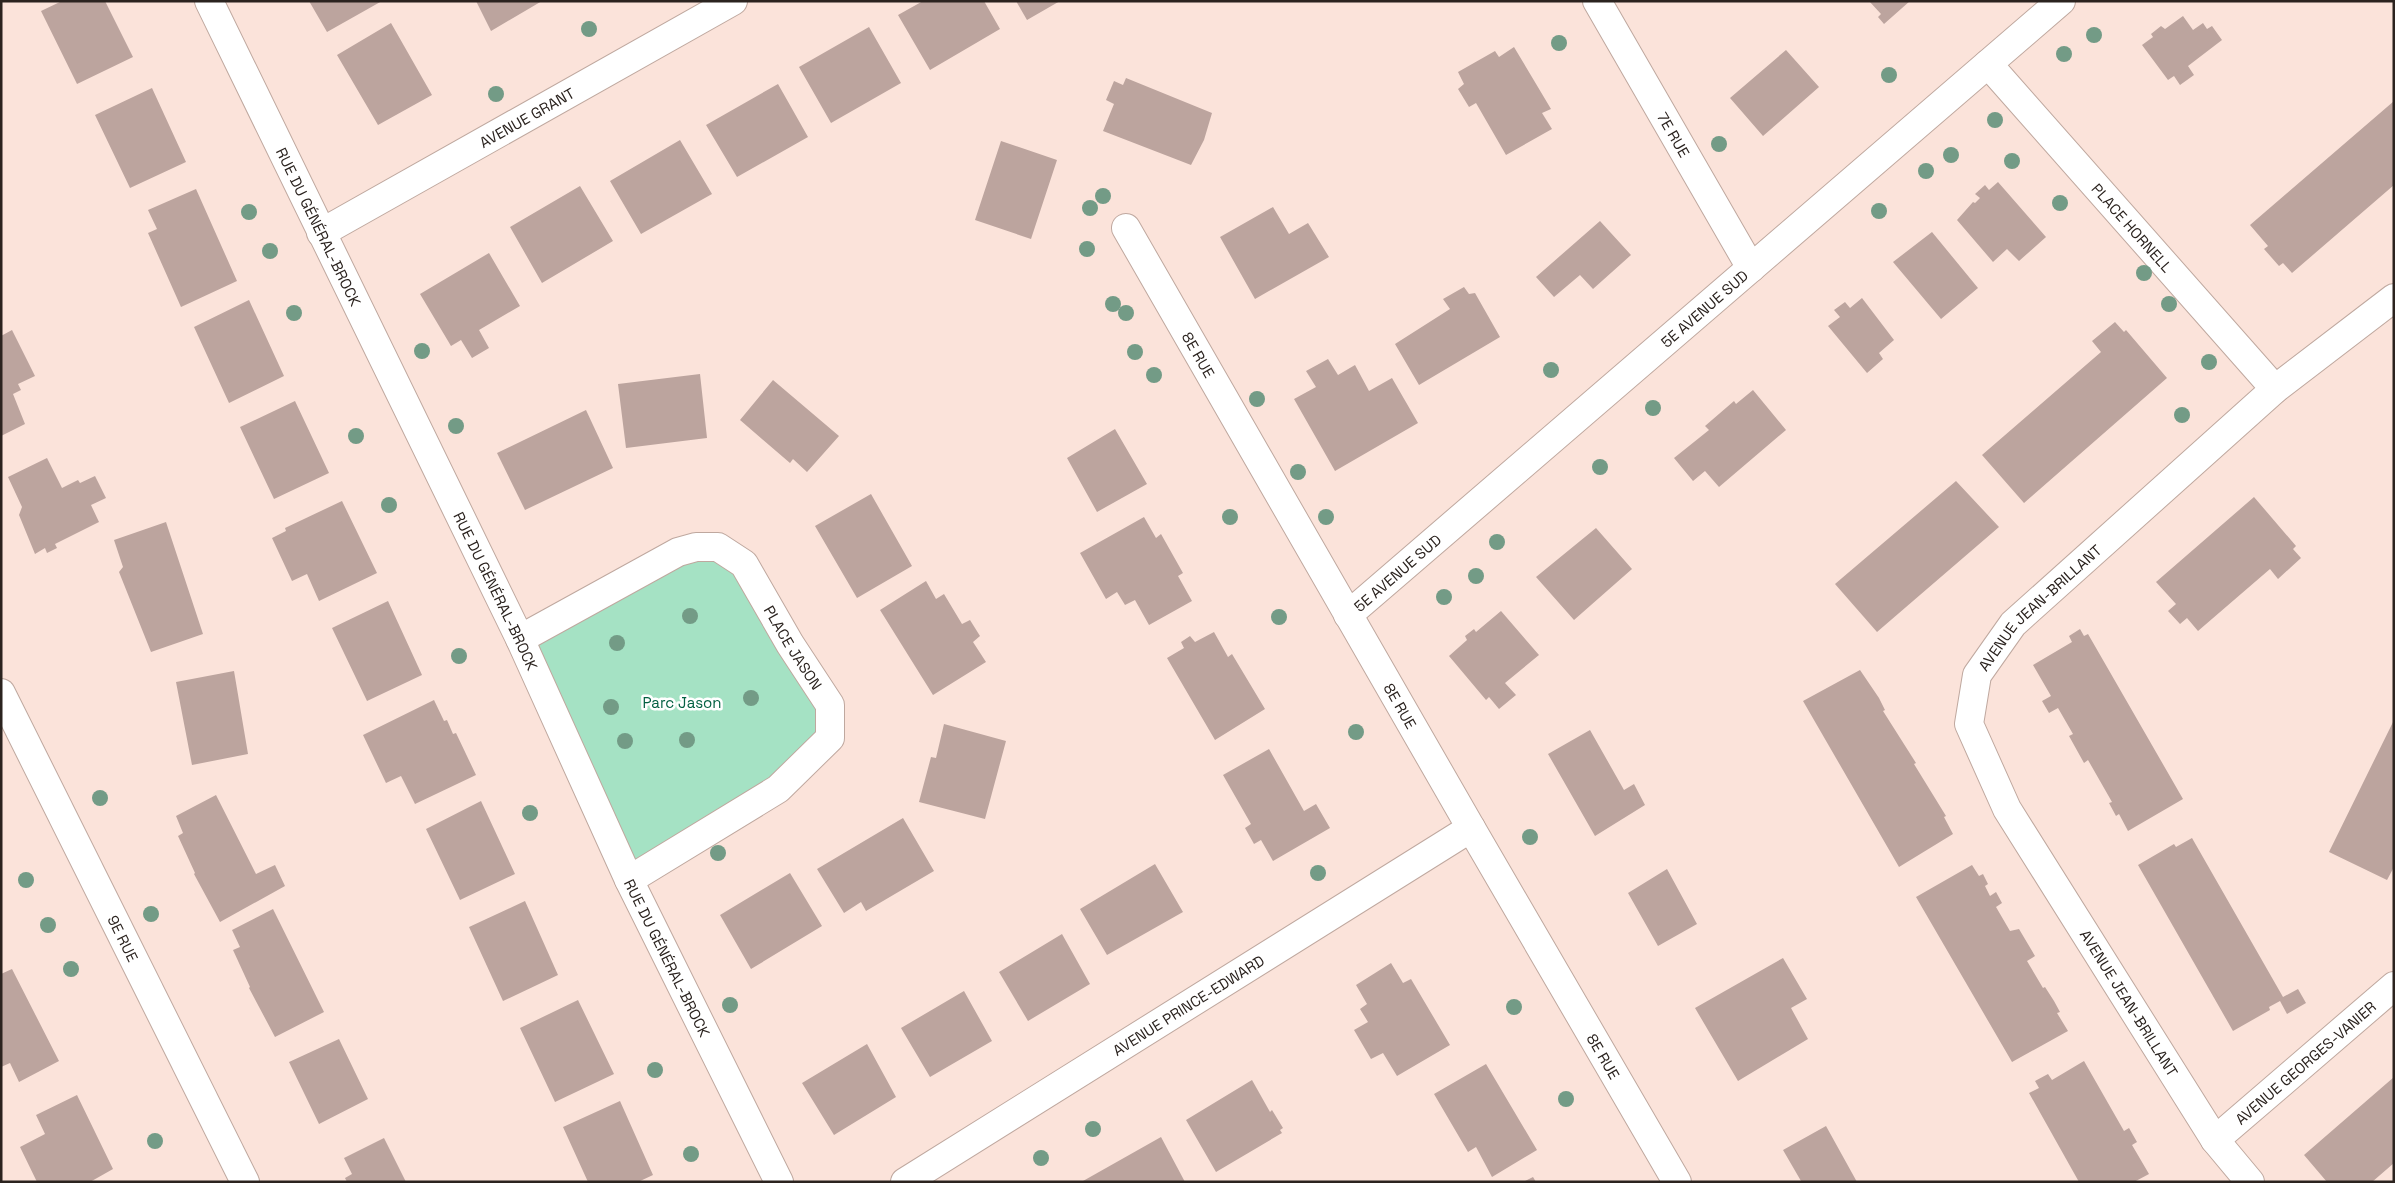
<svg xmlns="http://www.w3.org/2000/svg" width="2395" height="1183" viewBox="0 0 2395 1183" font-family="'Space Grotesk',sans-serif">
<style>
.green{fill:#a5e2c4}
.building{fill:#bca49e}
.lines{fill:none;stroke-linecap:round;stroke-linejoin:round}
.street-casing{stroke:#bfa89f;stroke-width:30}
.street{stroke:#fff;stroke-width:28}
.tree{fill:#739b86}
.labels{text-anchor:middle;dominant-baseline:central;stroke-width:5;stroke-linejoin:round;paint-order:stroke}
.street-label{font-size:15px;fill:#2b231f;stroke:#fff}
.park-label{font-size:15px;fill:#036042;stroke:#fff}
</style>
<rect width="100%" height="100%" fill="#fbe3da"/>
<path class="green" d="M 718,547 L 790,644 L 830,738 L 629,880 L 520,639 Z"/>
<path class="building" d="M 62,1 L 105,1 L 133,57 L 77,84 L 41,11 Z
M 309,1 L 382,1 L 327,32 Z
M 476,1 L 542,1 L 491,31 Z
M 923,1 L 984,1 L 1000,29 L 930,70 L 898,15 Z
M 1016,1 L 1060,1 L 1027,20 Z
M 1869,1 L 1910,1 L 1884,24 L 1878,17 L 1881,14 Z
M 2183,16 L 2193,30 L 2203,23 L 2207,29 L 2212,26 L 2222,40 L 2188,66 L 2194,75 L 2180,85 L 2174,76 L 2168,80 L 2142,45 L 2153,37 L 2151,34 L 2161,26 L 2165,29 Z
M 391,23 L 432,95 L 378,125 L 337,55 Z
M 869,27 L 901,83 L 831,123 L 799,67 Z
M 1514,47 L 1551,109 L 1542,113 L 1552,129 L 1506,155 L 1476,103 L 1469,107 L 1458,89 L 1464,84 L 1458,72 L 1495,51 L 1499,57 Z
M 1786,50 L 1819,87 L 1763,136 L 1730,98 Z
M 1126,78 L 1212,113 L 1204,140 L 1191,165 L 1103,131 L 1114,104 L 1106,100 L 1114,81 L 1123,85 Z
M 778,84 L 808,137 L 737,177 L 706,125 Z
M 152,88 L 186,162 L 130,188 L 95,115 Z
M 2394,101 L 2394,185 L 2292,273 L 2283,263 L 2279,266 L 2264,249 L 2268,246 L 2250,225 Z
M 680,140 L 712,194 L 641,234 L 610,181 Z
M 1001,141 L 1057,160 L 1031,239 L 975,220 Z
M 1998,182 L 2046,237 L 2019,261 L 2007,249 L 1993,262 L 1957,220 L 1973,202 L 1975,203 L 1980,198 L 1975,194 L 1985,185 L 1989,190 Z
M 580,186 L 613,241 L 542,283 L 510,227 Z
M 196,189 L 237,281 L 181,307 L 148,233 L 157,229 L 148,210 Z
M 1273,207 L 1289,234 L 1308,223 L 1329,257 L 1255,299 L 1220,237 Z
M 1600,221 L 1631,255 L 1593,289 L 1580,275 L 1554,297 L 1536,277 Z
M 1932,232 L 1978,288 L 1941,319 L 1893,262 Z
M 489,253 L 520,306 L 479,330 L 489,348 L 472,358 L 461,340 L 451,346 L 420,294 Z
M 1464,287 L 1469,294 L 1475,293 L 1500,337 L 1419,385 L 1395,344 L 1450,309 L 1443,299 Z
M 1862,298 L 1894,340 L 1879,353 L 1883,359 L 1867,373 L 1828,326 L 1840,317 L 1834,310 L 1845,302 L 1850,308 Z
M 249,300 L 284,376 L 229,403 L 194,327 Z
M 2115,322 L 2124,332 L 2126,330 L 2167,378 L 2024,503 L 1982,455 L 2101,352 L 2092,341 Z
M 12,330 L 35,376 L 18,384 L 21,390 L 13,394 L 25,424 L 1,436 L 1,336 Z
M 1328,359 L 1338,375 L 1355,365 L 1369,391 L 1392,378 L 1418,423 L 1335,471 L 1294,399 L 1316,387 L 1306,371 Z
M 700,374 L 707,438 L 626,448 L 618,384 Z
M 773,380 L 839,436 L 807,472 L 793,459 L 790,463 L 740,420 Z
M 1753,390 L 1786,430 L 1719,487 L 1705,471 L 1693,481 L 1674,458 L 1709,430 L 1705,426 L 1734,401 L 1736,404 Z
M 295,401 L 329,473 L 274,499 L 240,427 Z
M 586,410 L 613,468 L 525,510 L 497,453 Z
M 1115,429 L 1147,484 L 1097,512 L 1067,458 Z
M 47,458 L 62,488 L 78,480 L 80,483 L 95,476 L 106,498 L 91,505 L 99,522 L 55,544 L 57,548 L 47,553 L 45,548 L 35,554 L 19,515 L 22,507 L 8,477 Z
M 1956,481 L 1999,527 L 1877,632 L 1835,584 Z
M 871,494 L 912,566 L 857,598 L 815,526 Z
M 2254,497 L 2296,546 L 2293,549 L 2301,558 L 2278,579 L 2270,569 L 2198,631 L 2187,618 L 2180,624 L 2168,611 L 2176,604 L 2156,582 Z
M 342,501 L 377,573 L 319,601 L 307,574 L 292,581 L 272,538 L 286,531 L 285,528 Z
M 1144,517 L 1156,538 L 1161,534 L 1183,573 L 1178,576 L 1192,601 L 1149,625 L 1135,600 L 1125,605 L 1117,592 L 1106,599 L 1080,553 Z
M 166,522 L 203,634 L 151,652 L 119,572 L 123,567 L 114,540 Z
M 1596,528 L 1632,569 L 1574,620 L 1536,577 Z
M 926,581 L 936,599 L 944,594 L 962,624 L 970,620 L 980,636 L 973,642 L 986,662 L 933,695 L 880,610 Z
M 388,601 L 422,675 L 367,701 L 332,628 Z
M 1501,611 L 1539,655 L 1505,683 L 1516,695 L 1499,709 L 1489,697 L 1486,700 L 1449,656 L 1467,640 L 1465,636 L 1474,629 L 1476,632 Z
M 2080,629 L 2084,636 L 2088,634 L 2183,799 L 2128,831 L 2119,814 L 2116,816 L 2109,803 L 2112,802 L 2088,760 L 2084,763 L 2069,736 L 2073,734 L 2058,708 L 2049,713 L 2042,701 L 2051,696 L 2033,665 L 2072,642 L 2069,636 Z
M 1214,632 L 1228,657 L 1232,654 L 1265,709 L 1215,740 L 1167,658 L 1184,648 L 1181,642 L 1190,636 L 1195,642 Z
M 1860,670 L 1879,698 L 1885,710 L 1883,711 L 1916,763 L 1914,764 L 1946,816 L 1944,817 L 1953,834 L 1899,867 L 1803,701 Z
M 234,671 L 248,754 L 192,765 L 176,682 Z
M 434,700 L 444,721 L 447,720 L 453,734 L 456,733 L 476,775 L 415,804 L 401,776 L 386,783 L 363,735 Z
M 2394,720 L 2394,867 L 2387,880 L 2329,852 Z
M 944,724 L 1006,741 L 985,819 L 919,802 L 931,757 L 936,758 Z
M 1590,730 L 1624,790 L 1634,784 L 1645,805 L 1595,836 L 1548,754 Z
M 1269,749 L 1304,811 L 1316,804 L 1330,828 L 1273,861 L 1261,840 L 1254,844 L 1245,828 L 1251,824 L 1223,775 Z
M 216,795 L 256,874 L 275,865 L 285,886 L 220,922 L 194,874 L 195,873 L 178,836 L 183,833 L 176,816 Z
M 481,801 L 515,874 L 460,900 L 426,829 Z
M 903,818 L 934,871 L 866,911 L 861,902 L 844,913 L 817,869 Z
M 2192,838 L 2283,997 L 2298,989 L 2306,1003 L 2287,1014 L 2280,1001 L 2269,1007 L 2270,1010 L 2233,1031 L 2138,865 L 2174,844 L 2176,847 Z
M 1155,864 L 1183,912 L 1107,955 L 1080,909 Z
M 1972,865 L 1979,876 L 1983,874 L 1988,884 L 1985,886 L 1990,896 L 1996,892 L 2002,903 L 1996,907 L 2010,931 L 2019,929 L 2035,956 L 2027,961 L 2043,988 L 2045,987 L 2054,1001 L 2060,1012 L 2057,1013 L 2068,1031 L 2012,1062 L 1916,897 Z
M 1667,869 L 1697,924 L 1658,946 L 1628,893 Z
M 790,873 L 822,926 L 751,969 L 720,915 Z
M 525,901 L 558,975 L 503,1001 L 469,927 Z
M 273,909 L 324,1012 L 275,1037 L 249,988 L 250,987 L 233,950 L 240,947 L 232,930 Z
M 1062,934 L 1090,984 L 1028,1021 L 999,972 Z
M 1783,958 L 1807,999 L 1791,1008 L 1808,1039 L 1738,1081 L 1695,1008 Z
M 1391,963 L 1403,983 L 1411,979 L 1450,1045 L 1397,1076 L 1383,1053 L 1371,1059 L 1354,1030 L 1368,1022 L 1360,1009 L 1367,1004 L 1356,985 Z
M 12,969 L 59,1061 L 19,1082 L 10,1063 L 1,1067 L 1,974 Z
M 964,991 L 992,1041 L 930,1077 L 901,1028 Z
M 578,1000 L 614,1074 L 555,1102 L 520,1028 Z
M 339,1039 L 368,1099 L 319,1124 L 289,1062 Z
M 867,1044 L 896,1097 L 834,1135 L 802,1083 Z
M 2084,1061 L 2124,1131 L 2129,1128 L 2137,1142 L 2132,1145 L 2149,1174 L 2134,1182 L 2079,1182 L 2029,1093 L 2039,1088 L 2035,1081 L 2048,1074 L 2052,1080 Z
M 1486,1064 L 1537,1150 L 1492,1177 L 1476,1147 L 1468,1152 L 1434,1094 Z
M 2394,1077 L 2394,1163 L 2372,1182 L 2327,1182 L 2304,1155 Z
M 1252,1080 L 1270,1112 L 1272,1110 L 1283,1128 L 1280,1130 L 1282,1133 L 1216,1172 L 1186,1120 Z
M 77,1095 L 113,1169 L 90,1182 L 37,1182 L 20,1147 L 45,1134 L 36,1115 Z
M 620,1101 L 653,1175 L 638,1182 L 588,1182 L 563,1127 Z
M 1826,1126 L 1857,1182 L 1801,1181 L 1783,1150 Z
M 1161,1137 L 1185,1182 L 1083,1181 Z
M 384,1138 L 406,1182 L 347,1182 L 345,1178 L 352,1174 L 344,1158 Z
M 1533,1177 L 1536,1182 L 1523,1182 Z"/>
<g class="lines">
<g class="street-casing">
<g id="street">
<path id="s1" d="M 209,1 L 520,639 L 629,880 L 779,1182"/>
<path id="s2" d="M 1597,1 L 1751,268"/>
<path id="s3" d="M 1988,64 L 2275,389"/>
<path id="s4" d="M 1126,228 L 1471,828 L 1677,1182"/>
<path id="s5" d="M 321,233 L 733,1"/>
<path id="s6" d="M 1348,615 L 2061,1"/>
<path id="s7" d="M 520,639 L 678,552 L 696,547 L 718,547 L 744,564 L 790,644 L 830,705 L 830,738 L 778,789 L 629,880"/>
<path id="s8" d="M 1,693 L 245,1182"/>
<path id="s9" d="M 2215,1140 L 2394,986"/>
<path id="s10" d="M 905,1182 L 1471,828"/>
<path id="s11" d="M 2250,1182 L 2215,1140 L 2007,809 L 1969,724 L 1977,675 L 2013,624 L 2275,389 L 2394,298"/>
</g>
</g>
<use href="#street" class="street"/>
</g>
<g class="tree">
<circle cx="589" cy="29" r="8"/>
<circle cx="2094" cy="35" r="8"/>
<circle cx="1559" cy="43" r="8"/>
<circle cx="2064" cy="54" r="8"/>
<circle cx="1889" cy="75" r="8"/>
<circle cx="496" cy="94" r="8"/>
<circle cx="1995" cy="120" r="8"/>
<circle cx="1719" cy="144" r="8"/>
<circle cx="1951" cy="155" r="8"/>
<circle cx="2012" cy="161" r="8"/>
<circle cx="1926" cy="171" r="8"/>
<circle cx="1103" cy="196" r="8"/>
<circle cx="2060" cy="203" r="8"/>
<circle cx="1090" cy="208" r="8"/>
<circle cx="1879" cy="211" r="8"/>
<circle cx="249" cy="212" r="8"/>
<circle cx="1087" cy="249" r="8"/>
<circle cx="270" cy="251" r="8"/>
<circle cx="2144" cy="273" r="8"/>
<circle cx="1113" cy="304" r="8"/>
<circle cx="2169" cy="304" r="8"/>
<circle cx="294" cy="313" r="8"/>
<circle cx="1126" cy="313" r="8"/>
<circle cx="422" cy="351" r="8"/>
<circle cx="1135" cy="352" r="8"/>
<circle cx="2209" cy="362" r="8"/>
<circle cx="1551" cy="370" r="8"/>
<circle cx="1154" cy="375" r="8"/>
<circle cx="1257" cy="399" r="8"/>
<circle cx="1653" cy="408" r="8"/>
<circle cx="2182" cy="415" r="8"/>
<circle cx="456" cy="426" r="8"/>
<circle cx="356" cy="436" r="8"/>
<circle cx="1600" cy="467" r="8"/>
<circle cx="1298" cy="472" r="8"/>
<circle cx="389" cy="505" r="8"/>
<circle cx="1230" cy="517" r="8"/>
<circle cx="1326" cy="517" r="8"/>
<circle cx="1497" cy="542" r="8"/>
<circle cx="1476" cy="576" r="8"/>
<circle cx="1444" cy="597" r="8"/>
<circle cx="690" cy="616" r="8"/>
<circle cx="1279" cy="617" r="8"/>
<circle cx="617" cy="643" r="8"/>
<circle cx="459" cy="656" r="8"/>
<circle cx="751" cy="698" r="8"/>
<circle cx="611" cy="707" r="8"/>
<circle cx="1356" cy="732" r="8"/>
<circle cx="687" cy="740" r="8"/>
<circle cx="625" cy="741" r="8"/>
<circle cx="100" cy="798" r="8"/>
<circle cx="530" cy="813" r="8"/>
<circle cx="1530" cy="837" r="8"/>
<circle cx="718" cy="853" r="8"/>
<circle cx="1318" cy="873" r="8"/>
<circle cx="26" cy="880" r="8"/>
<circle cx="151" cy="914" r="8"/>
<circle cx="48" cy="925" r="8"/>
<circle cx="71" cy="969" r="8"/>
<circle cx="730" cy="1005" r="8"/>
<circle cx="1514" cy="1007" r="8"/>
<circle cx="655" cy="1070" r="8"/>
<circle cx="1566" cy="1099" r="8"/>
<circle cx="1093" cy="1129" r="8"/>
<circle cx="155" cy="1141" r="8"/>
<circle cx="691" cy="1154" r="8"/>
<circle cx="1041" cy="1158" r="8"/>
</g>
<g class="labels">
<g class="street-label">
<text stroke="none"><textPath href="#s5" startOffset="236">AVENUE GRANT</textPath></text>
<text stroke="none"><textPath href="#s2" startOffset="154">7E RUE</textPath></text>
<text stroke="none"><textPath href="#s1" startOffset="251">RUE DU GÉNÉRAL-BROCK</textPath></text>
<text stroke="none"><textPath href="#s3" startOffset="218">PLACE HORNELL</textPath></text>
<text stroke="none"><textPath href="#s6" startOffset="470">5E AVENUE SUD</textPath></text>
<text stroke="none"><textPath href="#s4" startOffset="146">8E RUE</textPath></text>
<text stroke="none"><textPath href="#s6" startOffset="65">5E AVENUE SUD</textPath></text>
<text stroke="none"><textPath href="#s1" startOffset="656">RUE DU GÉNÉRAL-BROCK</textPath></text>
<text stroke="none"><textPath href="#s11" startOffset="681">AVENUE JEAN-BRILLANT</textPath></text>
<text stroke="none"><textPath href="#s7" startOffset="349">PLACE JASON</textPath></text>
<text stroke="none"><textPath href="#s4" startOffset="551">8E RUE</textPath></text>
<text stroke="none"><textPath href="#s8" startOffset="274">9E RUE</textPath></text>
<text stroke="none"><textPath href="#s1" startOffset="1061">RUE DU GÉNÉRAL-BROCK</textPath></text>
<text transform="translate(2129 1003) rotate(58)">AVENUE JEAN-BRILLANT</text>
<text stroke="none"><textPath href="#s10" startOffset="334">AVENUE PRINCE-EDWARD</textPath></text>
<text stroke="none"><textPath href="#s4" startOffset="956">8E RUE</textPath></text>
<text stroke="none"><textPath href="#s9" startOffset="119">AVENUE GEORGES-VANIER</textPath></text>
</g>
<g class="park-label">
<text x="682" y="702">Parc Jason</text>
</g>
</g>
<rect width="2395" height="1183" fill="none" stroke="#2b231f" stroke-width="5"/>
</svg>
